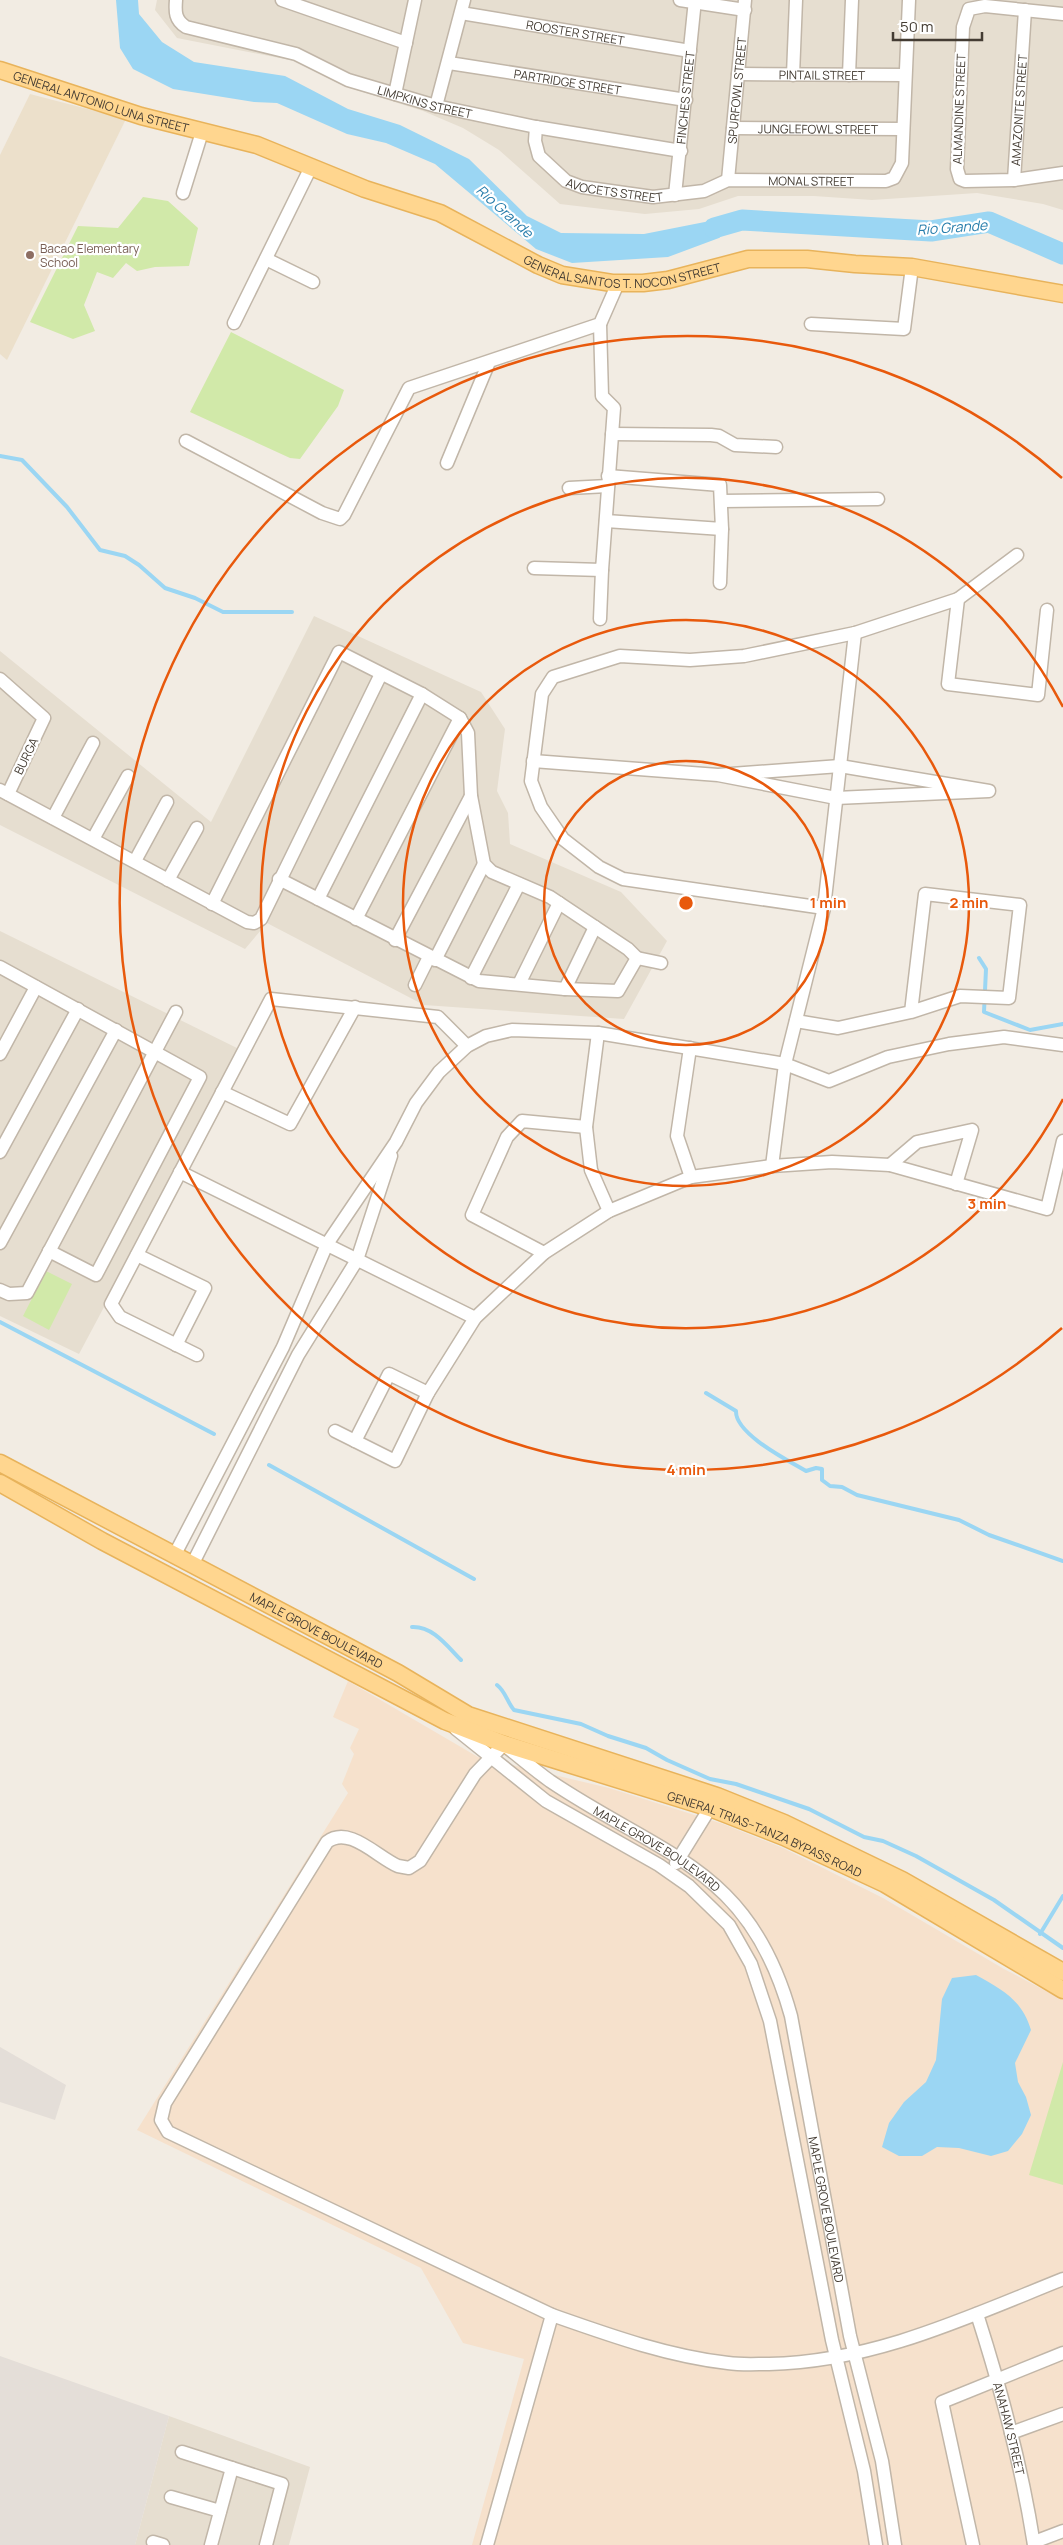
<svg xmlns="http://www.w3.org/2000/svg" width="1063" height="2545" viewBox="0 0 1063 2545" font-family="Manrope,sans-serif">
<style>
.residential{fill:#e6ded0}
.commercial{fill:#f6e1cc}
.industrial{fill:#e4ded8}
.education{fill:#ece0cb}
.green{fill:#d1e9a9}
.water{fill:#9bd6f3}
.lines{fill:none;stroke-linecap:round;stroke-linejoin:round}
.stream{stroke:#9bd6f3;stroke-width:4}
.river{stroke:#9bd6f3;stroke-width:21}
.minor-casing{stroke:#c1b6a8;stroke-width:15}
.major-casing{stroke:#e8b35b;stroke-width:19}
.minor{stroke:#fff;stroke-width:12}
.major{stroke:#ffd68f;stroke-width:16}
.ring{fill:none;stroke:#e8590c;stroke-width:2.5}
.education-dot{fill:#8d6e63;stroke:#fff;stroke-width:2}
.labels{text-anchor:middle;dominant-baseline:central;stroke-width:4.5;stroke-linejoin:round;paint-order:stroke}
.street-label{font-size:12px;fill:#443c33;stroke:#fff}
.education-label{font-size:12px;fill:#785e54;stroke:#fff;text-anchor:start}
.water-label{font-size:14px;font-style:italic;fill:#277dab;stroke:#fff}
.centre{fill:#e8590c;stroke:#fff;stroke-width:2.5}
.ring-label{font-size:15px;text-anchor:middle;font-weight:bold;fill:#e8590c;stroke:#fff;stroke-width:4.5;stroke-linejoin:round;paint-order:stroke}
</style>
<rect width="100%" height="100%" fill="#f2ece3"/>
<path class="residential" d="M 157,0 L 1063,0 L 1063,210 L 1043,204 L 977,193 L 872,200 L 814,196 L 738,196 L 699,209 L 645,214 L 560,204 L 499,150 L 463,128 L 423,111 L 344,86 L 295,61 L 177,38 L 155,10 Z
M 314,616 L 481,692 L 505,729 L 497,791 L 508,813 L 510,844 L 621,892 L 667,941 L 624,1019 L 424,1005 L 267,923 L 245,949 L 0,825 L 0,651 L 211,822 Z
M 0,931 L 241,1050 L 79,1354 L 0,1316 Z
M 169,2416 L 310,2467 L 289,2545 L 135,2545 Z"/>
<path class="commercial" d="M 348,1681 L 478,1757 L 609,1788 L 723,1824 L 783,1848 L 883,1898 L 1004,1969 L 1063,2000 L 1063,2545 L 472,2545 L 524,2359 L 463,2343 L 421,2268 L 137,2130 L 348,1793 L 342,1784 L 354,1754 L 350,1748 L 359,1729 L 333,1717 Z"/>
<path class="industrial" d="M 0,2047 L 66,2085 L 55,2120 L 0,2102 Z
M 0,2356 L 169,2416 L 135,2545 L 0,2545 Z"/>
<path class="education" d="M 30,94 L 126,119 L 7,360 L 0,354 L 0,155 Z"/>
<path class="green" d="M 143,197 L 168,201 L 198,228 L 189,266 L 155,267 L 137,271 L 126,263 L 113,278 L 97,272 L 84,305 L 95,331 L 73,339 L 30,322 L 78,226 L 118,228 Z
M 231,332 L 344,390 L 338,406 L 300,459 L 290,458 L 190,412 Z
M 46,1271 L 72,1284 L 49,1330 L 23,1316 Z
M 1063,2062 L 1063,2185 L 1029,2175 Z"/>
<path class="water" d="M 116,0 L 138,0 L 139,14 L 162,42 L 194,62 L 285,76 L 348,109 L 400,125 L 469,159 L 527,216 L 561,233 L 644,234 L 720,219 L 742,220 L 719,238 L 668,257 L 572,263 L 536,249 L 435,164 L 386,143 L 347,134 L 277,103 L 254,102 L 173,89 L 133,69 L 120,48 Z
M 976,1975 C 1003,1990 1022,2000 1031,2030 L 1015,2063 L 1018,2082 L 1026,2097 L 1031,2115 L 1022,2134 L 1008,2151 L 991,2156 L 959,2148 L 937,2147 L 922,2156 L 899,2156 L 882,2147 L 889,2123 L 904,2102 L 926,2082 L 936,2060 L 942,1999 L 952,1978 Z"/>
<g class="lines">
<path class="stream" d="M 0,456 L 22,460 L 67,507 L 100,550 L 125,556 L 139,565 L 165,588 L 195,598 L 223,612 L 292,612
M 979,958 L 986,969 L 984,1012 L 1030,1030 L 1063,1024
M 0,1322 L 214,1434
M 706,1393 L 736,1411 C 735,1434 789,1461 806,1471 L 816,1468 L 822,1469 L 822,1480 L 830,1486 L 842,1487 L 857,1495 L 959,1520 L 989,1535 L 1063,1561
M 269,1465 L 474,1579
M 412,1627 C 433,1626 447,1646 461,1660
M 497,1685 C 506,1692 507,1702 514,1710 L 581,1724 L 608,1736 L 646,1748 L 667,1760 L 710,1779 L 736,1784 L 809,1809 L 864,1837 L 883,1841 L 916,1856 L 994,1900 L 1063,1948
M 1040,1934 L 1063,1896"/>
<path class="river" d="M 714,228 L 742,220 L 931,231 L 989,222 L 1063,254"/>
<g class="minor-casing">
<g id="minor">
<path id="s1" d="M 176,0 C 175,12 175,20 186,27 L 296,54 L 348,80 L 436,106 L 536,127 L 681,151"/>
<path d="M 282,0 L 406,43"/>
<path d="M 680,0 L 745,10"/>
<path id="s2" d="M 461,13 L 690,51"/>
<path d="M 1063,14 L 985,6 L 969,9 L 963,27 L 957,169 L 960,179 L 965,181 L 1014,180 L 1063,173"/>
<path id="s3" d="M 449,63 L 686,100"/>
<path id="s4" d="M 738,74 L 905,75"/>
<path d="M 793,75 L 796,0"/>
<path d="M 849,75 L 852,0"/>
<path d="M 395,94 L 415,0"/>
<path d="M 436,106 L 464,0"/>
<path id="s5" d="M 536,127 L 535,141 L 539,156 L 566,181 L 582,187 L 653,197 L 704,191 L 728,180 L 886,181 L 894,178 L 902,163 L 909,0"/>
<path id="s6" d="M 733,128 L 903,129"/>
<path id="s7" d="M 728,180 L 745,0"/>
<path id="s8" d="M 1014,180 L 1025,10"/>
<path d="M 183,193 L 202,132"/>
<path id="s9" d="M 675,195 L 695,0"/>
<path d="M 266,259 L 313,282"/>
<path d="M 234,323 L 311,167"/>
<path d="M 811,324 L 904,329 L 912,267"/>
<path d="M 612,434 L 711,435 L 719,436 L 735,445 L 776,447"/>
<path d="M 186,441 L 322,513 L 340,519 L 344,515 L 409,388 L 600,324 L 618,283"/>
<path d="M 447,463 L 489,362"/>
<path d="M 569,488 L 608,486"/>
<path d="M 722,501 L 878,499"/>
<path d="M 606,521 L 722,529 L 720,485 L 608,476"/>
<path d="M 534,568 L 602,570 L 614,408 L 602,396 L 600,324"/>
<path d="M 720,583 L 722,529"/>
<path d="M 958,599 L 948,684 L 1038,695 L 1047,610"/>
<path d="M 600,619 L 602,570"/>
<path d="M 0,679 L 44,718 L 8,794"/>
<path d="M 533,761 L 718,775 L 836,798 L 989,791 L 840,766 L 718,775"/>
<path d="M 0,790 L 247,922 L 254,923 L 261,919 L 381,674"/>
<path d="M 53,818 L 93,743"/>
<path d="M 93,839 L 128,776"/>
<path d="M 135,861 L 167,802"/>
<path d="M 168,880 L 197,828"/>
<path d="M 318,899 L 422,694"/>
<path d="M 212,904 L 339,652 L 422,694 L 460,718 L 468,733 L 471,796 L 484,864 L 492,872 L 550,897 L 628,949 L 637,958 L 618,991 L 565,989 L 479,981 L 279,879"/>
<path d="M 824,908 L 623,879 L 599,867 L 563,839 L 541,807 L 531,781 L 542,694 L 553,677 L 620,656 L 690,660 L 744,656 L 855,633 L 958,599 L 1017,555"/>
<path d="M 356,919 L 460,718"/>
<path d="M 395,940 L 471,796"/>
<path d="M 637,958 L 661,963"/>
<path d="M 435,960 L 484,864"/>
<path d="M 0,967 L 200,1077 L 96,1275 L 49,1251"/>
<path d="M 471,978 L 519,884"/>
<path d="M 519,984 L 559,903"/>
<path d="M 415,985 L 429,957"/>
<path d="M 565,989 L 595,927"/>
<path d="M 796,1021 L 838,1028 L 911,1012 L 960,996 L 1009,998 L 1020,905 L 925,894 L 911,1012"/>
<path d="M 598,1033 L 586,1127 L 591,1170 L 609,1211"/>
<path d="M 690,1048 L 677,1136 L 691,1177"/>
<path d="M 0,1054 L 36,987"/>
<path d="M 222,1092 L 290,1124 L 355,1007"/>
<path d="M 0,1152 L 78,1009"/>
<path d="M 890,1165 L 917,1142 L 972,1130 L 956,1184"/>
<path d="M 772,1166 L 785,1064 L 824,908 L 855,633"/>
<path d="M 180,1172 L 475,1318"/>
<path d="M 0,1243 L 116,1030"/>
<path d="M 544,1253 L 472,1215 L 507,1137 L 522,1121 L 586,1127"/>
<path d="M 137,1255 L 205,1288 L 176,1345"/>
<path d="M 0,1290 L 9,1294 L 27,1293 L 176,1012"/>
<path d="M 197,1355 L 120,1317 L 111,1304 L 271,999 L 438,1017 L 467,1046"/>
<path d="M 335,1431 L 395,1461 L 428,1393 L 475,1318 L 544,1253 L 609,1211 L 691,1177 L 772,1166 L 832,1162 L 890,1165 L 1047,1209 L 1063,1141"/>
<path d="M 355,1441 L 389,1374 L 428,1393"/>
<path d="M 174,1556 L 283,1347 L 327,1244 L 396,1142 L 416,1103 L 439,1072 L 467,1046 L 486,1036 L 512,1030 L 598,1033 L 785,1064 L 829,1081 L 888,1057 L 949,1044 L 1004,1037 L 1063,1045"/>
<path d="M 192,1565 L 298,1355 L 357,1260 L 391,1156"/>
<path d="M 456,1729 L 546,1801 L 659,1865 L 689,1886 L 729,1925 L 751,1964 L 770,2021 L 832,2340 L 864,2471 L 876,2545"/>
<path d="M 504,1744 L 475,1774 L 420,1861 L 409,1868 L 398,1866 C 377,1857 349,1825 327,1842 L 165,2103 L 161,2120 L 168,2132 L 552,2315 C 609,2335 667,2356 728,2363 C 741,2365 756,2364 769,2364 C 873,2362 968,2317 1063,2279"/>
<path id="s10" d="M 508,1748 C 522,1759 536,1771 550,1781 C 663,1857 750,1867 791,2016 L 850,2336 L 882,2461 L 895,2545"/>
<path d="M 676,1863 L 710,1808"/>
<path id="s11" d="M 977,2314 C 1001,2389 1022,2467 1034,2545"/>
<path d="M 1011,2433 L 1063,2414"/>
<path d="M 182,2452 L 282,2484 L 266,2545"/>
<path d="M 171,2497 L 220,2511"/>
<path d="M 153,2542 L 163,2545"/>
<path d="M 1034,2542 L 1063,2531"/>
<path d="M 211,2545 L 232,2468"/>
<path d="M 487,2545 L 552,2315"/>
<path d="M 973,2545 L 942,2402 L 1063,2353"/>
</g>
</g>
<g class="major-casing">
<g id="major">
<path id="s12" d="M 0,70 L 141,116 L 257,145 L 365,189 L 440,213 L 538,265 L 562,275 L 612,283 L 643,283 L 668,280 L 748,259 L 807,259 L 855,264 L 912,267 L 1063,294"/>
<path id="s13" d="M 0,1463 L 398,1673 L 468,1715 L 717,1796 L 784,1823 L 902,1880 L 1063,1972"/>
<path id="s14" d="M 0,1483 L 102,1541 L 445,1721 L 504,1744 L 710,1808 L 784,1837 L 885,1884 L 1063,1990"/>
</g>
</g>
<use href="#minor" class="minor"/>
<use href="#major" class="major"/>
</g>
<g class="ring">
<circle cx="686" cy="903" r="142"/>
<circle cx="686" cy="903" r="283"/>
<path d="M1063 1099A425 425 0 1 1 1063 707"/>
<path d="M1062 1328A567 567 0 1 1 1062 478"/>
</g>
<circle class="education-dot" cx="30" cy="255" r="5"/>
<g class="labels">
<g class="street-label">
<text stroke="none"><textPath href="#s2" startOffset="116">ROOSTER STREET</textPath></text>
<text stroke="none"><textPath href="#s4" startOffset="84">PINTAIL STREET</textPath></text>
<text stroke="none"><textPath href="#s3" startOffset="120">PARTRIDGE STREET</textPath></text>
<text stroke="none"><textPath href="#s7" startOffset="90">SPURFOWL STREET</textPath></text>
<text stroke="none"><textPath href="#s9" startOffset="98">FINCHES STREET</textPath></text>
<text stroke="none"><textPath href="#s12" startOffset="106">GENERAL ANTONIO LUNA STREET</textPath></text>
<text stroke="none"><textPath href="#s1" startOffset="282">LIMPKINS STREET</textPath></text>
<text transform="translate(959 109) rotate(-88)">ALMANDINE STREET</text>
<text stroke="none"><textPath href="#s8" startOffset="70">AMAZONITE STREET</textPath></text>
<text stroke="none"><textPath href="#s6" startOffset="85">JUNGLEFOWL STREET</textPath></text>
<text stroke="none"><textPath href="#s5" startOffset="316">MONAL STREET</textPath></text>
<text stroke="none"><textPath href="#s5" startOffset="116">AVOCETS STREET</textPath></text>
<text stroke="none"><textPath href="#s12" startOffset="660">GENERAL SANTOS T. NOCON STREET</textPath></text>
<text transform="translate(26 756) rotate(-64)">BURGA</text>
<text stroke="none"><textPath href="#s13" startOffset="358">MAPLE GROVE BOULEVARD</textPath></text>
<text stroke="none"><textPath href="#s14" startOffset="844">GENERAL TRIAS–TANZA BYPASS ROAD</textPath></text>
<text stroke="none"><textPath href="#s10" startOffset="180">MAPLE GROVE BOULEVARD</textPath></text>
<text stroke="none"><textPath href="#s10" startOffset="599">MAPLE GROVE BOULEVARD</textPath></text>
<text stroke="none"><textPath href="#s11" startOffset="119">ANAHAW STREET</textPath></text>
</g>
<g class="education-label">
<text x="40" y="248">Bacao Elementary<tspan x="40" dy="14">School</tspan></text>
</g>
<g class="water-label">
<text transform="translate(505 211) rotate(42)">Rio Grande</text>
<text transform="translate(952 227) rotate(-4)">Rio Grande</text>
</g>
</g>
<circle cx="686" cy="903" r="8" class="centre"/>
<g class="ring-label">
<text x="828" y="908">1 min</text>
<text x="969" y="908">2 min</text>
<text x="987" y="1209">3 min</text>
<text x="686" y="1475">4 min</text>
</g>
<path d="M893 32v8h89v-8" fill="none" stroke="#443c33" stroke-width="2.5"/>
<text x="900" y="32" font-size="15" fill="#443c33" stroke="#ffffff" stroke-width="4" paint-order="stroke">50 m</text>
</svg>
